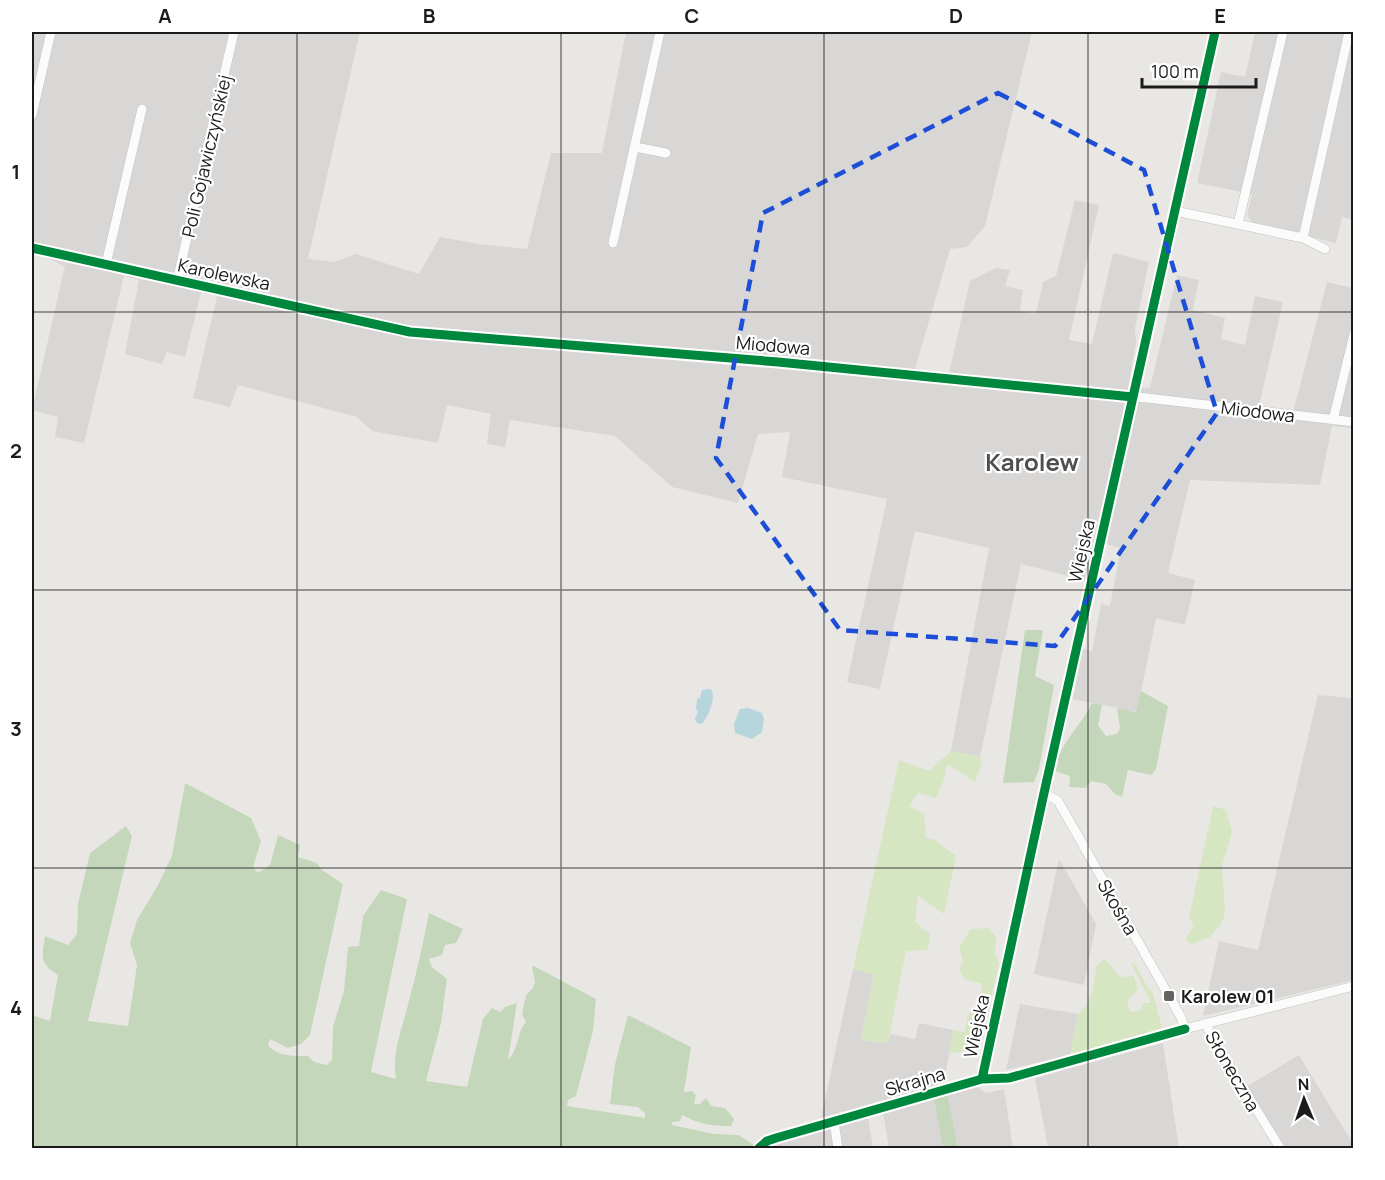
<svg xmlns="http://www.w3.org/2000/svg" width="1385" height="1180" viewBox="0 0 1385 1180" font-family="Manrope,sans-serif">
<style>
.residential{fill:#d8d7d5}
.grass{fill:#d6e6c3}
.forest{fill:#c5d7ba}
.water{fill:#b7d5dc}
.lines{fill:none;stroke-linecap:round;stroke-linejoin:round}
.minor-casing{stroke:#c2c1c0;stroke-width:10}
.minor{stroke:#fcfbfb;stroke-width:9}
.cycleway-casing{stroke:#fff;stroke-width:13}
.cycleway{stroke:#00873e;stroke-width:9}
.marked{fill:none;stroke:#1d4ed8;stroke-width:4.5;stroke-dasharray:12 8;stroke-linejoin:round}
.grid{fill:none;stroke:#1b1b1b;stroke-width:1.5;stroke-opacity:0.55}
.poi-dot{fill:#636261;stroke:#fff;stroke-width:2}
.labels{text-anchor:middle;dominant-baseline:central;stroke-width:4.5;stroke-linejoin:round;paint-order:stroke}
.street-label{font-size:18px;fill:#1b1b1b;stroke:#fff}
.poi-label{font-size:18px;font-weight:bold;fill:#1b1b1b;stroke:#fff;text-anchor:start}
.district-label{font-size:24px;font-weight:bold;fill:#4e4e4e;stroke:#fff}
.neatline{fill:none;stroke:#1b1b1b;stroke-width:2}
.grid-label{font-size:20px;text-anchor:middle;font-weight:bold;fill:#1b1b1b}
</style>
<rect width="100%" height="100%" fill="#e9e7e4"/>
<path class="residential" d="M 32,32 L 360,32 L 308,259 L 334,262 L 356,254 L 419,274 L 440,237 L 479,244 L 527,249 L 551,153 L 602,153 L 626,32 L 1032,32 L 985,226 L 967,247 L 950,249 L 915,369 L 949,373 L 970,281 L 996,268 L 1010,270 L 1005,286 L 1023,290 L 1020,311 L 1036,314 L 1043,282 L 1056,276 L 1075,200 L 1099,205 L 1069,340 L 1092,344 L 1113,253 L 1149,262 L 1135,328 L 1136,343 L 1128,388 L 1150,388 L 1177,275 L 1199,280 L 1193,310 L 1225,318 L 1221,339 L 1245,345 L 1255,296 L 1283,302 L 1257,415 L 1291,420 L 1327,282 L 1353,288 L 1353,428 L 1332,426 L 1320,485 L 1190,480 L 1168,573 L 1195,580 L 1185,625 L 1156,618 L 1137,712 L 1073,699 L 1082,648 L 1092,651 L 1101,604 L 1110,606 L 1121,548 L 1096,542 L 1085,580 L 1021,564 L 980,757 L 951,751 L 989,548 L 915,531 L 880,689 L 847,682 L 887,499 L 782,477 L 790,432 L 758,434 L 738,503 L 672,487 L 615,436 L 510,420 L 505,447 L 487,444 L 491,414 L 447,405 L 438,443 L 372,431 L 357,417 L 238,385 L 230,407 L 193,398 L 217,296 L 201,293 L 185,357 L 167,352 L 162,364 L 125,354 L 139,280 L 124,276 L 84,443 L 55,437 L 58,417 L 32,410 L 65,266 L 33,252 L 32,254 Z
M 1255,32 L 1353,32 L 1353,220 L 1342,217 L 1336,243 L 1253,223 L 1247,215 L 1252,194 L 1197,183 L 1221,72 L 1245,77 Z
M 1318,695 L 1353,698 L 1353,980 L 1203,1016 L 1219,941 L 1258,950 Z
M 1059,859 L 1096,924 L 1084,985 L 1034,974 Z
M 853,969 L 874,974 L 861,1040 L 888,1043 L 890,1034 L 915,1039 L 919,1023 L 953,1030 L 944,1083 L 821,1118 Z
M 1020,1004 L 1078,1014 L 1070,1055 L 1006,1070 Z
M 1163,1043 L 1179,1148 L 1048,1148 L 1035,1078 Z
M 1299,1055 L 1353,1144 L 1353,1148 L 1286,1148 L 1246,1087 Z
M 976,1086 L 986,1093 L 1004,1089 L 1013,1148 L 958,1148 L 955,1136 L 942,1139 L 943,1148 L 889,1148 L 883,1112 Z
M 868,1117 L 873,1148 L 766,1148 L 768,1145 L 782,1141 Z"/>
<path class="grass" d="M 951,751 L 980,757 L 982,762 L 975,782 L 949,765 L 946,767 L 944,780 L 936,798 L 918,793 L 909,806 L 924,814 L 926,838 L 935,840 L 956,856 L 944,914 L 918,896 L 915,922 L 930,934 L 928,950 L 906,951 L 888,1043 L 861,1040 L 874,975 L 853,969 L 899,760 L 929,771 Z
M 1213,806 L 1226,810 L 1232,832 L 1222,866 L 1225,912 L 1222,923 L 1210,937 L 1192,944 L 1185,940 L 1194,925 L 1189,918 Z
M 988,928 L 996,937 L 995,954 L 999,963 L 983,1035 C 974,1048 965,1053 949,1053 L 953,1030 L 965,1032 L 968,1015 L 981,999 L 982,984 L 966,980 L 959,971 L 963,960 L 959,947 L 971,929 Z
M 1105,959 L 1120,977 L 1134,976 L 1138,990 L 1127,1000 L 1130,1012 L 1141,1010 L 1144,1003 L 1151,1003 L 1131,963 L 1135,964 L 1149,990 L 1152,990 L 1162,1028 L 1070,1055 L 1078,1014 C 1093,1003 1094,984 1096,966 Z"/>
<path class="forest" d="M 1025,630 L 1043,630 L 1035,676 L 1054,685 L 1039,769 L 1034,782 L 1003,783 Z
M 1141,691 L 1168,706 L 1156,769 L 1151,775 L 1128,770 L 1122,797 L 1115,794 L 1106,784 L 1091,781 L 1086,788 L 1069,787 L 1070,776 L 1055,771 C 1059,743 1080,728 1092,703 L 1102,705 L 1098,725 L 1106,736 L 1117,734 L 1120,728 L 1117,708 L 1136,712 Z
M 185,783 L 251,818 L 261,841 L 253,867 L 258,873 L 270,865 L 278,835 L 300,845 L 298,857 L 317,863 L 322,870 L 343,884 L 310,1035 L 301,1044 L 288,1048 L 270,1039 L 268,1045 C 278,1057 293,1056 308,1056 L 314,1062 L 327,1065 L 332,1060 L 333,1027 L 344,991 L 348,947 L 359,946 L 363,916 L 381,890 L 407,899 L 371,1072 L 396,1079 C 391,1052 403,1027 409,1001 C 417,972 423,942 429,913 L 463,929 L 456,943 L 445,945 L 442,955 L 429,959 L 432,967 L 447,979 L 441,1023 L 426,1081 L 467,1087 L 483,1019 L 492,1008 L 500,1012 L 505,1007 L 517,1003 L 508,1060 C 519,1050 516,1033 526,1022 L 522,1014 L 526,995 L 533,988 L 535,982 L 532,967 L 534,966 L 596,999 L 593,1031 L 576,1096 L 568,1100 L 567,1106 L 645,1118 L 645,1113 L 638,1107 L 610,1104 L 615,1064 L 628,1015 L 691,1047 L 684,1092 L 692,1091 L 696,1095 L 694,1104 L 700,1104 L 706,1098 L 711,1106 L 725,1108 L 734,1119 L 731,1126 C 712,1126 699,1124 682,1115 L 680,1121 L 672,1122 L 672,1125 L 714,1134 L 738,1135 L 754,1145 L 753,1148 L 32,1148 L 32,1015 L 50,1021 L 58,975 C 39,963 42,957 45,936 L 68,945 L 77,934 L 78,904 L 90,853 L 126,826 L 132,836 L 88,1021 L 128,1026 L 137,965 L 130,943 L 137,920 L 158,885 L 172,856 Z
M 947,1094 L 958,1148 L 943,1148 L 934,1098 Z"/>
<path class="water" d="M 709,689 L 712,690 C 715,702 709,714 702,724 L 697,723 L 695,719 L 698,712 L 696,709 L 697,699 L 700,698 L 702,690 Z
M 748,708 L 762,713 L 764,719 L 762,732 L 752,739 L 735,733 L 734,724 L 740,709 Z"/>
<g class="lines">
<g class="minor-casing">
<path id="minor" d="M 32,115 L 51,32
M 635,147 L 666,153
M 1175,211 L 1303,238 L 1325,249
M 1238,224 L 1283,32
M 1303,238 L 1349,32
M 613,243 L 660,32
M 32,248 L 410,332 L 778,362 L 1147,398 L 1354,422
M 106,264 L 142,109
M 177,281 L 234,32
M 1333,420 L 1354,334
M 1044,793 L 1058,801 L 1181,1017 L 1185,1029
M 1206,1023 L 1211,1036 L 1280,1148
M 982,1079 L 1044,793 L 1215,32
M 834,1122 L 838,1148
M 759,1148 L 767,1141 L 776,1138 L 982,1079 L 1009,1078 L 1185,1029 L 1354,986"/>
</g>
<use href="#minor" class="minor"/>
<g class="cycleway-casing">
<path id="cycleway" d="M 32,248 L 410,332 L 778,362 L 1133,397
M 982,1079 L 1044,793 L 1215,32
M 759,1148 L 767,1141 L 776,1138 L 982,1079 L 1009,1078 L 1185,1029"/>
</g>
<use href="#cycleway" class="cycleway"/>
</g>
<path class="marked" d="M 998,93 L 1144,170 L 1217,413 L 1055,646 L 840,630 L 716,458 L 763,213 Z"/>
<path class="grid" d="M 297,32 L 297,1148M 561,32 L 561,1148M 824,32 L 824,1148M 1088,32 L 1088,1148M 32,312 L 1354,312M 32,590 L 1354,590M 32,868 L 1354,868"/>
<rect class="poi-dot" x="1163" y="990" width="12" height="12" rx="3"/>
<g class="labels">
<g class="street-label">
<text transform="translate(206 156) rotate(-77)">Poli Gojawiczyńskiej</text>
<text transform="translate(224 274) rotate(12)">Karolewska</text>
<text transform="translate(773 345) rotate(5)">Miodowa</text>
<text transform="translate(1258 411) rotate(7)">Miodowa</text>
<text transform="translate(1081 551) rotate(-77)">Wiejska</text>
<text transform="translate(1118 907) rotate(60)">Skośna</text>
<text transform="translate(976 1026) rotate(-78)">Wiejska</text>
<text transform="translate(1233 1071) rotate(60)">Słoneczna</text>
<text transform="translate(915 1081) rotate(-16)">Skrajna</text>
</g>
<g class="poi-label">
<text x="1181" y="996">Karolew 01</text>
</g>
<g class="district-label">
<text x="1032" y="461">Karolew</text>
</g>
</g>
<rect width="1385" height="1180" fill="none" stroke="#ffffff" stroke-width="66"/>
<g transform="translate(1304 1099) rotate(358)" stroke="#ffffff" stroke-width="4.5" paint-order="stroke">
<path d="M0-4.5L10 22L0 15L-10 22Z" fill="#1b1b1b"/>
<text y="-9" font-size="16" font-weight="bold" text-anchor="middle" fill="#1b1b1b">N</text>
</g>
<path d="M1142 78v9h114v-9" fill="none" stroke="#1b1b1b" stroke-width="3"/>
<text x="1151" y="78" font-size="18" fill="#1b1b1b" stroke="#ffffff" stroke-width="4.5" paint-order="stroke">100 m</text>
<rect x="33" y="33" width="1319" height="1114" class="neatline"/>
<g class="grid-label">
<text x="165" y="23">A</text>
<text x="429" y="23">B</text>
<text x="692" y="23">C</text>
<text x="956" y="23">D</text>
<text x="1220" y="23">E</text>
<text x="16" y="179">1</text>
<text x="16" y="458">2</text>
<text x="16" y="736">3</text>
<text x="16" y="1015">4</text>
</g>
</svg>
